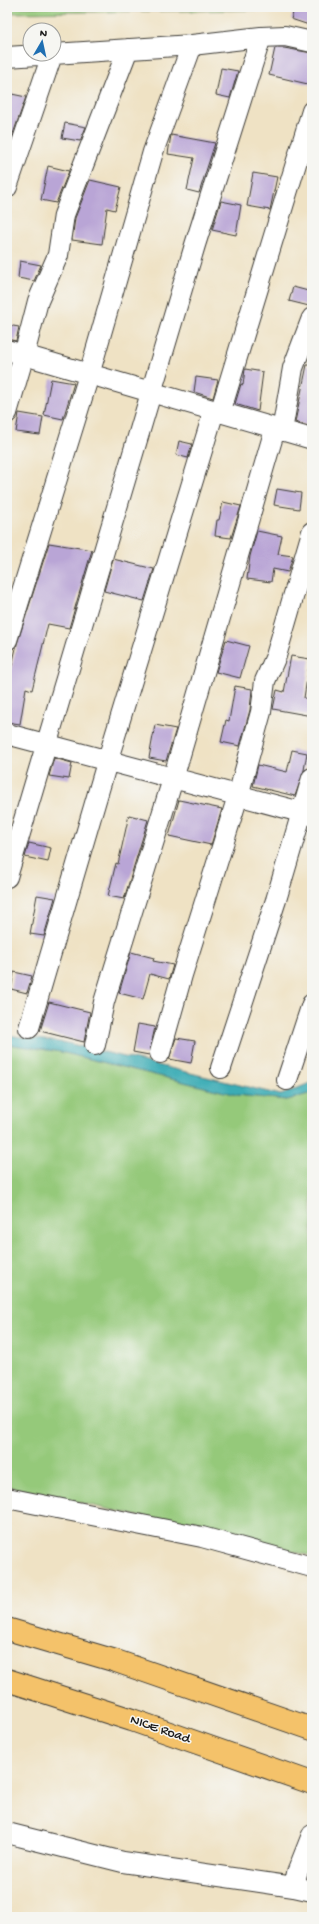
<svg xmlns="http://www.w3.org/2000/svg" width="319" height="1924" viewBox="0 0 319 1924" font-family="'Gochi Hand',sans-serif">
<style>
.green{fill:#95c97a;stroke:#58724b}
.water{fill:#3aacb5;stroke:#2b6468}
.building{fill:#b9a5d6}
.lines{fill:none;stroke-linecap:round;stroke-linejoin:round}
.minor-casing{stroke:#3c3a35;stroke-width:22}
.highway-casing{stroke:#3c3a35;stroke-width:24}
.minor{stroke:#fff;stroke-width:20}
.highway{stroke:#f4c26a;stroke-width:22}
.labels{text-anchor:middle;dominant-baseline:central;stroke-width:3;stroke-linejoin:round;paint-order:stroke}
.street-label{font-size:14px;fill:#1c1c1c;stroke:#f6f6f2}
</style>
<rect width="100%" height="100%" fill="#f6f6f2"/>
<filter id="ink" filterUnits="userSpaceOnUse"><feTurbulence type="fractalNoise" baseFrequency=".025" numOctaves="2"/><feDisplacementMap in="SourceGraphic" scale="8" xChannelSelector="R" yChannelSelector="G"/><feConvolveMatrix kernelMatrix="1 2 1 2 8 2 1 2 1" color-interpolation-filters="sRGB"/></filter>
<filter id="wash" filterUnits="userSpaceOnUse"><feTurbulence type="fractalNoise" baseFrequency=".012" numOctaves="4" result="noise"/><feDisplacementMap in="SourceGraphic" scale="16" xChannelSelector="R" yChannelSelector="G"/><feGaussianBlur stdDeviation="0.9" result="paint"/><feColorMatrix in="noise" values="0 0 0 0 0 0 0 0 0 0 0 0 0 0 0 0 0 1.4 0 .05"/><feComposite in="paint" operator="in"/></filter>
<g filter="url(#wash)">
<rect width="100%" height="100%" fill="#efe2c4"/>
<path class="green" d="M 7,7 L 263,7 L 262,10 L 7,13 Z
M 7,1044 L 61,1052 L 237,1095 L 287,1100 L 312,1093 L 312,1556 L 7,1486 Z"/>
<path class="water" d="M 7,1035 L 67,1043 L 281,1095 L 312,1082 L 312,1093 L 287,1100 L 237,1095 L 61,1052 L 7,1044 Z"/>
<g id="blocks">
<path class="building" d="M 295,7 L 312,7 L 312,26 L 291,19 Z
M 275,48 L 284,48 L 312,53 L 312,85 L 269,75 Z
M 221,68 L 238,71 L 230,98 L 216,95 Z
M 7,93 L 26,97 L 7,151 Z
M 65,123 L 86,127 L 80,141 L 62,138 Z
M 171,135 L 215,143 L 199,193 L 187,190 L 194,158 L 168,154 Z
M 48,166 L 69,171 L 56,203 L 41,200 Z
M 253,173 L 277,177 L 270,210 L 247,206 Z
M 90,180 L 121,187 L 115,210 L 107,208 L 102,244 L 72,240 L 75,218 Z
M 221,201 L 241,205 L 236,235 L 212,230 Z
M 20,261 L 41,265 L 34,281 L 18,278 Z
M 293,287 L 312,292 L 309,306 L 289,301 Z
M 7,325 L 19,327 L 16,341 L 7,339 Z
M 307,365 L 312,365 L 312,427 L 295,422 Z
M 245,369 L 263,372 L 258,411 L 235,404 L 241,384 L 243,385 Z
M 196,377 L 218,380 L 213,398 L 194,392 Z
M 51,379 L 74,383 L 63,419 L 44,415 Z
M 19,413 L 43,417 L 40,435 L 16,432 Z
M 179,441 L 192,444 L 188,458 L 176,455 Z
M 277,489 L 301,493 L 299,509 L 274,505 Z
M 223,502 L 241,506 L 231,538 L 215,536 L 217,520 L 219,520 Z
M 257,531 L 282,536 L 278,554 L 293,556 L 288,572 L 273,569 L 271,582 L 247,579 L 250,556 Z
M 49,543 L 92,550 L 69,628 L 48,624 L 32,690 L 26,688 L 20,724 L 7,722 L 7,686 L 17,644 Z
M 113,559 L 154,569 L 144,601 L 104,591 Z
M 226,640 L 249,646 L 240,678 L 216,672 Z
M 291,656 L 310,659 L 304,698 L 312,699 L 312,716 L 273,709 L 277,690 L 284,692 Z
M 235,686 L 252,689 L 250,710 L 240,746 L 221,742 L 226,720 L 229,721 Z
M 155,725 L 176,729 L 166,761 L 149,758 Z
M 292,750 L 307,753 L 304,770 L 295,796 L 253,786 L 258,765 L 287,772 Z
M 54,758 L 72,763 L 69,779 L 49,776 Z
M 179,800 L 222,809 L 211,845 L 169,836 Z
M 129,815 L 148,820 L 124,899 L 108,896 L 116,863 L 118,864 Z
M 29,843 L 51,848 L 48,862 L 25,857 Z
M 37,895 L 55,898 L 44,936 L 30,934 Z
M 131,952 L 154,958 L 153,961 L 173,965 L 169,979 L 150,974 L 143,999 L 119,993 Z
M 14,972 L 32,976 L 27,993 L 11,989 Z
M 49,1002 L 90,1012 L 84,1042 L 40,1031 Z
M 138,1024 L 155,1027 L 149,1055 L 133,1052 Z
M 176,1038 L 195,1041 L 191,1063 L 169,1059 Z"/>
</g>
</g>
<g filter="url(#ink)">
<use href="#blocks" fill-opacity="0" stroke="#3c3a35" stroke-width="1"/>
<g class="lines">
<g class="minor-casing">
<path id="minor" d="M 7,57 L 192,45 L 261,37 L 285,36 L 312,42
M 7,187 L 52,55
M 7,350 L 312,439
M 7,413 L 24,355 L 38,301 L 58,255 L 64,215 L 128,49
M 220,413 L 312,111
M 282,431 L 293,368 L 312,318
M 7,640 L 89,375 L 153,152 L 192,45
M 7,734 L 312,815
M 7,877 L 195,245 L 261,37
M 29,1028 L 108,759 L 214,411
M 95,1045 L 104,1002 L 173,779 L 275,429
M 160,1053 L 182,975 L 238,796 L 261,712 L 265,681 L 276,656 L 312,532
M 221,1068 L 276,900 L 312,778
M 287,1080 L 312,1004
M 7,1498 L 202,1537 L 312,1567
M 7,1833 L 123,1862 L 294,1887 L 312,1891
M 294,1887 L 297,1873 L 312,1835"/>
</g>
<g class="highway-casing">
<path id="highway" d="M 7,1629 L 116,1661 L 312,1729
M 7,1680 L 132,1720 L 312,1783"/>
</g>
<use href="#minor" class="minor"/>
<use href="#highway" class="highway"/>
</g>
</g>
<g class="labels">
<g class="street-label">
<text transform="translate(160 1730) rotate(19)">NICE Road</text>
</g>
</g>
<rect width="319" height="1924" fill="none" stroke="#f6f6f2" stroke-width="24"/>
<g transform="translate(42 42) rotate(9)"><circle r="19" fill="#f6f6f2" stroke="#9f9f9c"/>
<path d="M0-3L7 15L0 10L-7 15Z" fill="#1f6fb2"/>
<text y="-6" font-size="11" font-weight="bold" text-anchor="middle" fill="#1c1c1c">N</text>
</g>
</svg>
